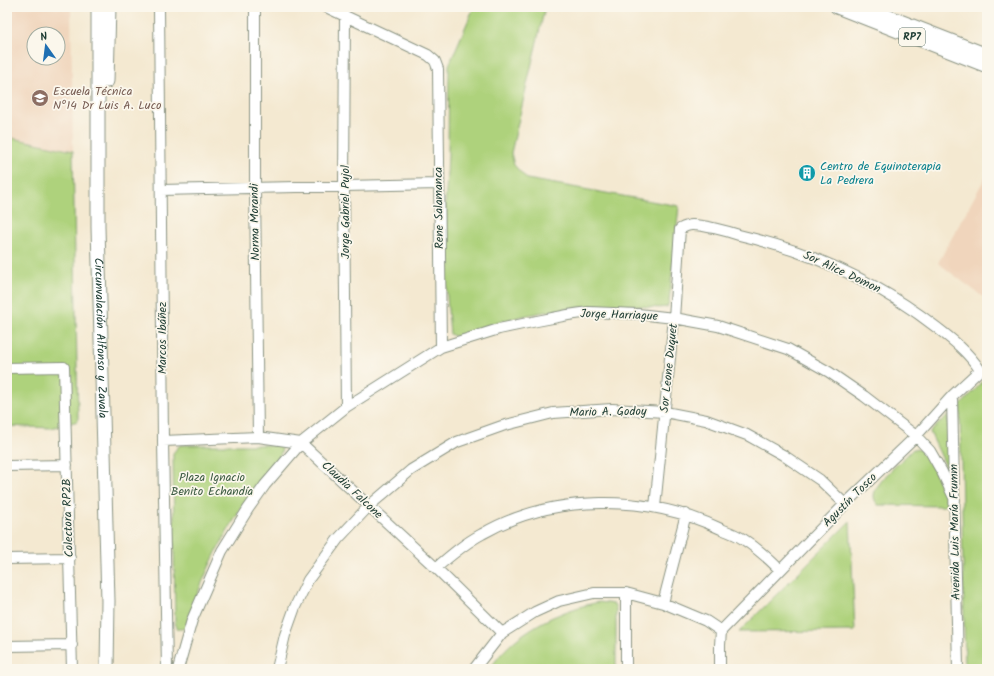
<svg xmlns="http://www.w3.org/2000/svg" width="994" height="676" viewBox="0 0 994 676" font-family="Kalam,sans-serif">
<style>
.built{fill:#f0d5bc;fill-rule:evenodd}
.green{fill:#aed27b;stroke:#668858}
.lines{fill:none;stroke-linecap:round;stroke-linejoin:round}
.minor-casing{stroke:#8a9382;stroke-width:12}
.major-casing{stroke:#8a9382;stroke-width:15}
.minor{stroke:#fff;stroke-width:10}
.major{stroke:#fff;stroke-width:13}
.labels{text-anchor:middle;dominant-baseline:central;stroke-width:3.5;stroke-linejoin:round;paint-order:stroke}
.shield{fill:#fbf7ec;stroke:#61756b;stroke-width:1}
.shield-label{font-size:11px;font-weight:bold;fill:#1f3d34}
.education-label{font-size:12px;fill:#785e54;stroke:#fbf7ec;text-anchor:start}
.culture-label{font-size:12px;fill:#0d838f;stroke:#fbf7ec;text-anchor:start}
.street-label{font-size:12px;fill:#1f3d34;stroke:#fbf7ec}
.park-label{font-size:12px;fill:#3c5b42;stroke:#fbf7ec}
</style>
<rect width="100%" height="100%" fill="#fbf7ec"/>
<filter id="ink" filterUnits="userSpaceOnUse"><feTurbulence type="fractalNoise" baseFrequency=".025" numOctaves="2"/><feDisplacementMap in="SourceGraphic" scale="8" xChannelSelector="R" yChannelSelector="G"/><feConvolveMatrix kernelMatrix="1 2 1 2 8 2 1 2 1" color-interpolation-filters="sRGB"/></filter>
<filter id="wash" filterUnits="userSpaceOnUse"><feTurbulence type="fractalNoise" baseFrequency=".012" numOctaves="4" result="noise"/><feDisplacementMap in="SourceGraphic" scale="16" xChannelSelector="R" yChannelSelector="G"/><feGaussianBlur stdDeviation="0.9" result="paint"/><feColorMatrix in="noise" values="0 0 0 0 0 0 0 0 0 0 0 0 0 0 0 0 0 1.4 0 .05"/><feComposite in="paint" operator="in"/></filter>
<g filter="url(#wash)">
<rect width="100%" height="100%" fill="#f4e9d1"/>
<path class="built" d="M 7,7 L 71,7 L 73,151 L 7,137 ZM 34,34 L 58,34 L 58,58 L 34,58 Z
M 987,174 L 987,300 L 938,263 Z"/>
<path class="green" d="M 474,7 L 545,7 L 511,153 L 514,165 L 527,179 L 679,206 L 669,302 L 667,307 C 656,309 645,306 634,306 C 626,305 617,306 609,306 C 559,307 503,317 456,337 L 450,334 L 443,247 L 448,155 L 449,65 Z
M 7,137 L 73,151 L 78,421 L 51,428 L 7,426 Z
M 987,377 L 987,669 L 965,669 L 960,406 Z
M 948,415 L 950,475 L 930,432 Z
M 180,445 L 278,445 L 282,449 C 279,463 268,471 260,482 C 252,491 245,502 239,512 C 217,547 199,585 187,624 L 183,629 L 178,629 L 175,623 L 173,453 Z
M 913,449 L 921,450 L 925,454 L 946,492 L 946,504 L 944,506 L 878,505 C 876,502 874,500 874,496 C 874,483 904,459 913,449 Z
M 850,521 L 855,631 L 739,632 Z
M 599,602 L 614,604 L 616,608 L 616,669 L 490,669 C 513,632 557,611 599,602 Z"/>
</g>
<g filter="url(#ink)">
<g class="lines">
<g class="minor-casing">
<path id="minor" d="M 159,7 L 163,441 L 167,669
M 255,7 L 255,188 L 258,437
M 326,7 L 428,55 L 435,61 L 438,69 L 441,347
M 345,16 L 344,186 L 346,407
M 161,190 L 439,184
M 7,368 L 64,367 L 72,669
M 952,396 L 958,669
M 163,441 L 258,437 L 301,443 L 436,568 L 502,633
M 7,466 L 67,465
M 655,507 L 674,318 L 680,229 C 684,227 688,225 692,225 C 704,225 727,231 739,235 C 812,252 878,282 936,327 C 953,340 968,352 980,370 L 952,396 L 916,436 L 845,504 L 721,631
M 7,559 L 70,558
M 436,568 C 451,555 465,543 482,534 C 553,493 648,494 721,529 C 729,532 737,535 743,539 C 757,548 769,559 780,570
M 663,603 L 686,514
M 7,646 L 72,645
M 178,669 L 192,620 L 222,551 L 248,509 L 265,485 L 301,443 L 346,407 L 441,347 L 499,329 L 537,321 L 568,315 L 589,312 L 638,314 L 674,318 L 718,326 L 788,349 L 829,372 L 864,396 L 916,436 L 930,451 L 942,472 L 955,500
M 277,669 L 285,635 L 295,607 L 308,580 L 338,539 L 369,506 L 411,470 L 457,442 L 502,426 L 553,413 L 612,409 L 665,412 L 706,420 L 747,435 L 783,455 L 820,480 L 845,504
M 474,669 L 502,633 L 535,612 L 559,601 L 594,593 L 626,593 L 663,603 L 706,621 L 721,631
M 626,669 L 626,593
M 720,669 L 720,645 L 721,631"/>
</g>
<g class="major-casing">
<g id="major">
<path id="s1" d="M 98,7 L 98,227 L 108,601 L 107,669"/>
<path d="M 837,7 L 987,66"/>
<path d="M 864,7 L 987,55"/>
<path d="M 107,81 L 109,7"/>
</g>
</g>
<use href="#minor" class="minor"/>
<use href="#major" class="major"/>
</g>
</g>
<defs>
<g id="school-disc" transform="scale(0.9)"><circle r="9.5" fill="#8d6e63" stroke="#fbf7ec"/><path d="M0-5L7-2L0 1L-7-2ZM-4 1L0 2.5L4 1V4Q0 6-4 4Z" fill="#fff"/></g>
<g id="building-disc" transform="scale(0.9)"><circle r="9.5" fill="#0f9aa8" stroke="#fbf7ec"/><path d="M-4-6H4V6H1V3H-1V6H-4ZM-2.5-4.3h1.7v1.8h-1.7ZM.8-4.3h1.7v1.8H.8ZM-2.5-1h1.7V.8h-1.7ZM.8-1h1.7V.8H.8Z" fill="#fff"/></g>
</defs>
<g fill-rule="evenodd">
<use href="#school-disc" x="40" y="98"/>
<use href="#building-disc" x="807" y="173"/>
</g>
<g class="labels">
<rect class="shield" x="899" y="28" width="26" height="18" rx="3"/>
<g class="shield-label">
<text x="912" y="37">RP7</text>
</g>
<g class="education-label">
<text x="53" y="91">Escuela Técnica<tspan x="53" dy="14">Nº14 Dr Luis A. Luco</tspan></text>
</g>
<g class="culture-label">
<text x="820" y="166">Centro de Equinoterapia<tspan x="820" dy="14">La Pedrera</tspan></text>
</g>
<g class="street-label">
<text transform="translate(439 208) rotate(-91)">Rene Salamanca</text>
<text transform="translate(345 212) rotate(-90)">Jorge Gabriel Pujol</text>
<text transform="translate(255 222) rotate(-91)">Norma Morandi</text>
<text transform="translate(842 272) rotate(25)">Sor Alice Domon</text>
<text transform="translate(619 315) rotate(2)">Jorge Harriague</text>
<text stroke="none"><textPath href="#s1" startOffset="331">Circunvalación Alfonso y Zavala</textPath></text>
<text transform="translate(162 338) rotate(-90)">Marcos Ibáñez</text>
<text transform="translate(669 368) rotate(-84)">Sor Leone Duquet</text>
<text transform="translate(608 412) rotate(-1)">Mario A. Godoy</text>
<text transform="translate(352 490) rotate(43)">Claudia Falcone</text>
<text transform="translate(850 500) rotate(-45)">Agustín Tosco</text>
<text transform="translate(68 518) rotate(-92)">Colectora RP2B</text>
<text transform="translate(955 532) rotate(-91)">Avenida Luis María Frumm</text>
</g>
<g class="park-label">
<text x="212" y="477">Plaza Ignacio<tspan x="212" dy="14">Benito Echandía</tspan></text>
</g>
</g>
<rect width="994" height="676" fill="none" stroke="#fbf7ec" stroke-width="24"/>
<g transform="translate(46 46) rotate(346)"><circle r="19" fill="#fbf7ec" stroke="#a3ada2"/>
<path d="M0-3L7 15L0 10L-7 15Z" fill="#1f6fb2"/>
<text y="-6" font-size="11" font-weight="bold" text-anchor="middle" fill="#1f3d34">N</text>
</g>
</svg>
